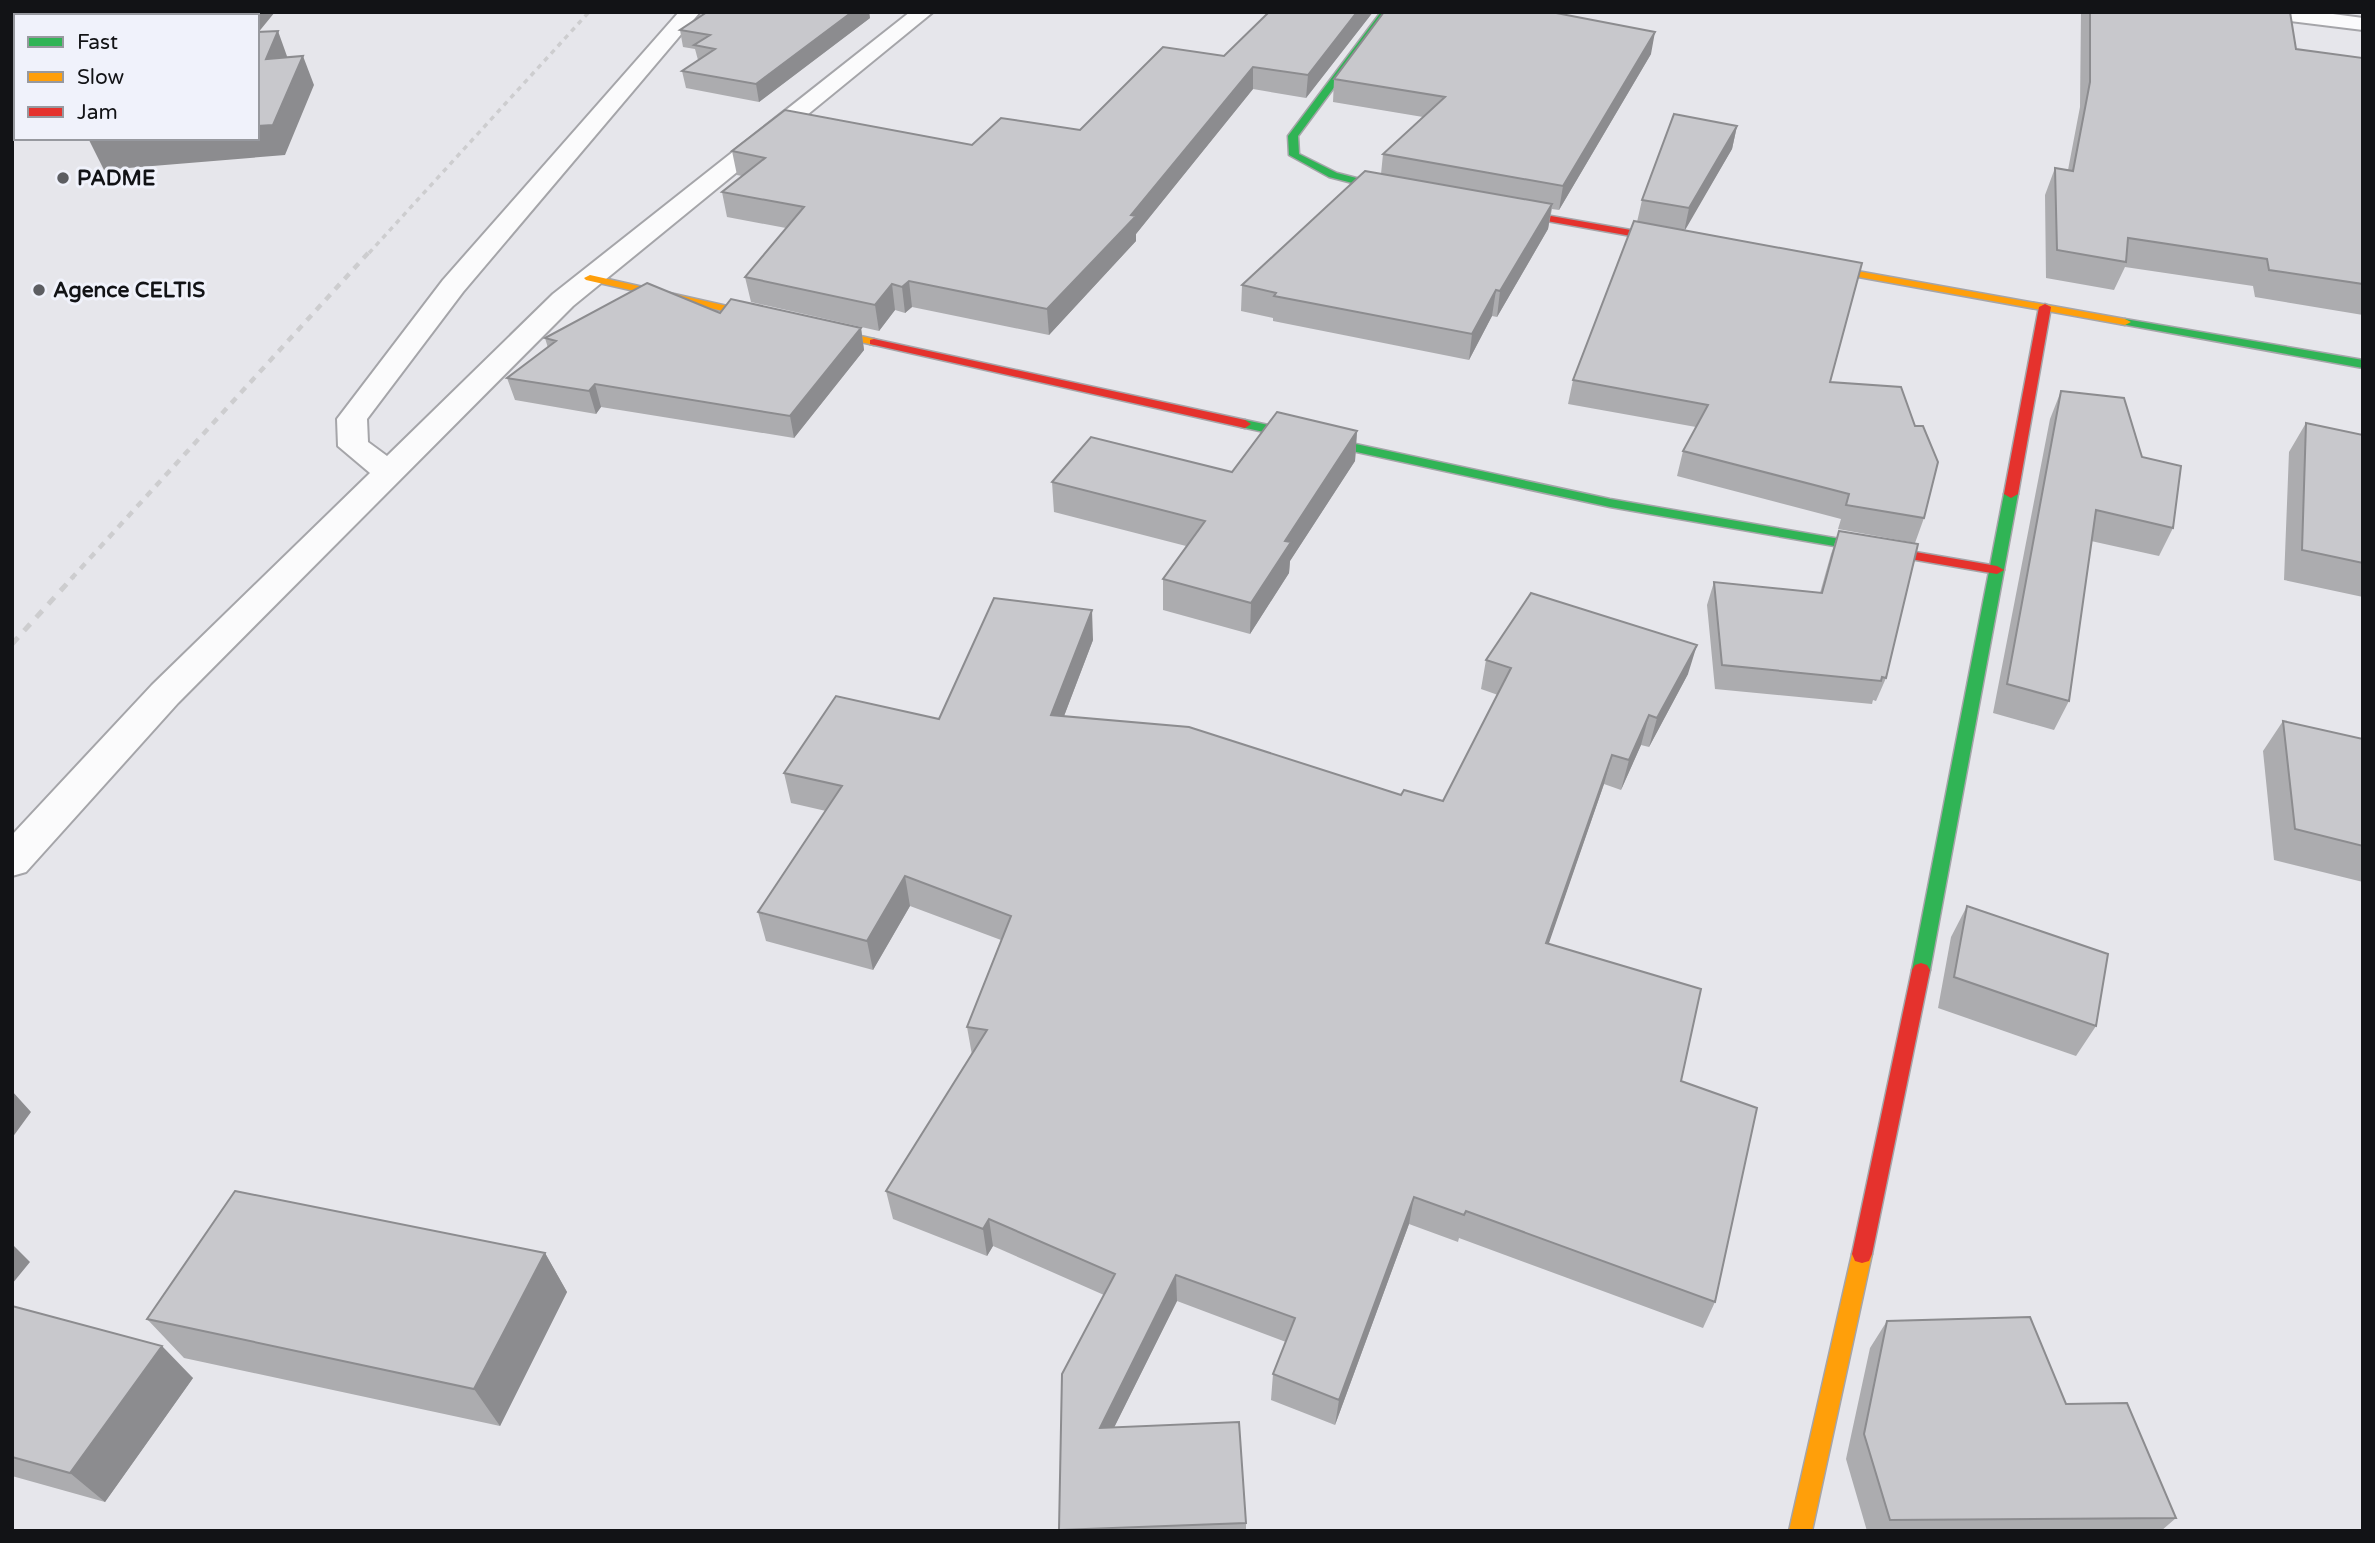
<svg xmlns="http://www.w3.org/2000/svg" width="2375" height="1543" viewBox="0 0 2375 1543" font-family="'Varela Round',sans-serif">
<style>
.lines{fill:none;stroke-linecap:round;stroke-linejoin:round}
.street-casing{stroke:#a5a5a9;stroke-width:4}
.fast-casing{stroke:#a5a5a9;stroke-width:3}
.slow-casing{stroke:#a5a5a9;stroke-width:3}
.jam-casing{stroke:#a5a5a9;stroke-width:3}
.street{fill:#fbfbfc;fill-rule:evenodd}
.fast{fill:#30b455;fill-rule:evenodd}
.slow{fill:#ff9f0a;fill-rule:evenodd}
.jam{fill:#e5322d;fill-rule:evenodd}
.rail-far2{stroke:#cdcdcf;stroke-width:3.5;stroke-dasharray:5 5;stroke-linecap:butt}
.rail-far1{stroke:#cdcdcf;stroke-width:4.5;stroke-dasharray:7 7;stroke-linecap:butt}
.rail{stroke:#cdcdcf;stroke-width:5;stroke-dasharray:9 9;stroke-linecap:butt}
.wall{fill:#acacaf}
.shaded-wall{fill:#8c8c8f}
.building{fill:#c8c8cc;stroke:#8c8c8f;stroke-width:2}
.poi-dot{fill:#5c5d61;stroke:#f0f2fb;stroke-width:2.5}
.labels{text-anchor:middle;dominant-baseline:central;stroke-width:6;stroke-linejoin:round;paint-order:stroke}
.far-poi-label{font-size:21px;font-weight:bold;fill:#121316;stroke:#f0f2fb;text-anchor:start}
</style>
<rect width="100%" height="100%" fill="#e6e6eb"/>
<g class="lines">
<g class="street-casing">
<path id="street" d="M 679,12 L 700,12 L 463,292 L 367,419 L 368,442 L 387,456 L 553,294 L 910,12 L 933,12 L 573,306 L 178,703 L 26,872 L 12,876 L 12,835 L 152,685 L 370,473 L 338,446 L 337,419 L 443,280 Z
M 2255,12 L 2318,12 L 2363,18 L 2363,30 L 2265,18 Z"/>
</g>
<g class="fast-casing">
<path id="fast" d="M 1381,12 L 1390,12 L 1298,136 L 1299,154 L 1337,173 L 1407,191 L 1408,193 L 1403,196 L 1329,177 L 1289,155 L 1288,136 Z
M 16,62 L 16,71 L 12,73 L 12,64 Z
M 16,125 L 16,135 L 12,136 L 12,126 Z
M 2125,319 L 2363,360 L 2363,368 L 2121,324 L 2119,322 Z
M 1245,420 L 1610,499 L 1892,548 L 1899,552 L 1892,556 L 1610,507 L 1241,427 L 1239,424 Z
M 2011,490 L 2018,494 L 1930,970 L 1927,975 L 1921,977 L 1915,975 L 1912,970 L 2004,494 Z"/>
</g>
<g class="slow-casing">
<path id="slow" d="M 1807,262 L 2125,319 L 2131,322 L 2125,325 L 1803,267 L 1803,263 Z
M 590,275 L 874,339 L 880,342 L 874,345 L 586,280 L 584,278 Z
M 1862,1245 L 1869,1247 L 1872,1254 L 1812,1531 L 1789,1531 L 1852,1254 L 1855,1247 Z"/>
</g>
<g class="jam-casing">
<path id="jam" d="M 50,12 L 58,12 L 56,16 L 48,16 Z
M 92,12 L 100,12 L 98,16 L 90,16 Z
M 1500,207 L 1682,239 L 1687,242 L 1682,245 L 1496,212 L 1495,210 Z
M 2045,304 L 2051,307 L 2018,494 L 2011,498 L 2004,494 L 2039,307 Z
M 874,339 L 1245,420 L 1251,424 L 1245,428 L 870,344 L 870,340 Z
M 1892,548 L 1997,566 L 2004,570 L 1997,574 L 1887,555 L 1885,552 L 1887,549 Z
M 1921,963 L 1927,965 L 1930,970 L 1872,1254 L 1869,1261 L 1862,1263 L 1855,1261 L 1852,1254 L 1912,970 L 1915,965 Z"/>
</g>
<use href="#street" class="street"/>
<use href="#fast" class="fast"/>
<use href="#slow" class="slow"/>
<use href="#jam" class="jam"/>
<path class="rail-far2" d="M 369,253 L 589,12"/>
<path class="rail-far1" d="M 71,579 L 370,251"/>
<path class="rail" d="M 12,644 L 73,577"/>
</g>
<path class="wall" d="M 707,12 L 869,12 L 870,18 L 759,102 L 686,88 L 682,71 L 698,60 L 695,49 L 683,47 L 680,30 Z
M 1373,12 L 1306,98 L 1253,89 L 1136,234 L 1136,241 L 1049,335 L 912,307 L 905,313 L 895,310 L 879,331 L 751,302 L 745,277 L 786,228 L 727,217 L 722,192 L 742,176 L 737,175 L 732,151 L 972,145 L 1080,130 L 1224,56 Z
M 2081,12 L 2290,12 L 2296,49 L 2363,58 L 2363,315 L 2255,297 L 2253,286 L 2125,267 L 2114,290 L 2046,278 L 2045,195 L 2055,168 L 2068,170 L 2080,107 Z
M 1561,14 L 1651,54 L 1559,210 L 1552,209 L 1548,229 L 1497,317 L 1492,316 L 1469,360 L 1273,321 L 1273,318 L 1241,311 L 1242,285 L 1381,174 L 1383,154 L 1423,117 L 1333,102 L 1334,79 Z
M 1737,126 L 1732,149 L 1684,230 L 1830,382 L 1924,518 L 1915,543 L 1838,529 L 1841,519 L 1677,476 L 1683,451 L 1696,427 L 1568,404 L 1573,380 L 1637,222 L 1642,200 Z
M 720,313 L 861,328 L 864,350 L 794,438 L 601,407 L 596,414 L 515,400 L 507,378 L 548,348 L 545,338 Z
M 2061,391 L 2142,457 L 2173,528 L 2159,556 L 2091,541 L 2069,701 L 2054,730 L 1993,713 L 2050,419 Z
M 2306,423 L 2363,435 L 2363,597 L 2284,580 L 2289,452 Z
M 1357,431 L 1355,461 L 1290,561 L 1289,573 L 1250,634 L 1163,610 L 1163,579 L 1186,546 L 1054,512 L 1052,482 L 1232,472 Z
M 1839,531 L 1886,678 L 1876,701 L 1873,700 L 1872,704 L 1715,689 L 1707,605 L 1714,582 L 1820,593 L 1831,554 Z
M 1093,640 L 1064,716 L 1401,795 L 1443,801 L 1498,695 L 1481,689 L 1486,660 L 1688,674 L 1649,747 L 1641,745 L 1621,790 L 1604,784 L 1548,944 L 1681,1081 L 1715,1302 L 1703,1328 L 1459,1238 L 1458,1242 L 1409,1224 L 1335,1425 L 1271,1400 L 1273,1374 L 1286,1342 L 1177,1301 L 1114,1427 L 1246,1523 L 1246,1531 L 1059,1531 L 1062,1374 L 1104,1295 L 993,1246 L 987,1256 L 893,1219 L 886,1191 L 972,1055 L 967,1027 L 1001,940 L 910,906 L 873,970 L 766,941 L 758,912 L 826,811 L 791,803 L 784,773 L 939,719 Z
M 2283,721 L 2363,739 L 2363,882 L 2274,860 L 2263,751 Z
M 1967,906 L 2096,1026 L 2076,1056 L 1938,1008 L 1951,937 Z
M 545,1253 L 567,1292 L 500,1426 L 184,1358 L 147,1319 Z
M 12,1306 L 193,1378 L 105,1502 L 12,1476 Z
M 1887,1321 L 2066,1404 L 2176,1518 L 2161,1531 L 1867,1531 L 1846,1459 L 1870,1348 Z"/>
<path class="shaded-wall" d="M 241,12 L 275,12 L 257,34 L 257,16 L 238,16 Z
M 853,12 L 869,12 L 870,18 L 759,102 L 756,84 Z
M 1357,12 L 1373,12 L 1306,98 L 1308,75 Z
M 278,31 L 288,59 L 266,59 Z
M 1655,32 L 1651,54 L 1559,210 L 1563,186 Z
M 303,56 L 314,85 L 285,155 L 104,170 L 89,140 L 108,138 L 257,138 L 257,126 Z
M 1253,67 L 1253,89 L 1136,234 L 1136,241 L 1049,335 L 1047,309 L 1131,215 Z
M 1737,126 L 1732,149 L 1684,232 L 1689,208 Z
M 1552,204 L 1548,229 L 1497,317 L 1500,291 Z
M 909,281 L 912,307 L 905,313 L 902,287 Z
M 892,284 L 895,310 L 879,331 L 875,305 Z
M 1496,290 L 1492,316 L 1469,360 L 1472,334 Z
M 861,328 L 864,350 L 794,438 L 790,416 Z
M 595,384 L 601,407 L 596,414 L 589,391 Z
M 1357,431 L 1355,461 L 1290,561 L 1289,573 L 1250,634 L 1251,603 L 1285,541 Z
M 1092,610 L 1093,640 L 1053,745 L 1051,715 Z
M 1697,645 L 1688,674 L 1649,747 L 1657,718 Z
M 1649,715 L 1641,745 L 1621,790 L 1629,760 Z
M 1612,755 L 1604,784 L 1539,972 L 1546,943 Z
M 905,876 L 910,906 L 873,970 L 867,941 Z
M 12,1091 L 31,1112 L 12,1138 Z
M 1414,1197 L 1409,1224 L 1335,1425 L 1339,1400 Z
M 989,1219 L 993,1246 L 987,1256 L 983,1229 Z
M 12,1244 L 30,1262 L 12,1284 Z
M 545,1253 L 567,1292 L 500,1426 L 474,1389 Z
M 1176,1275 L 1177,1301 L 1102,1452 L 1100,1428 Z
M 162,1346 L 193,1378 L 105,1502 L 70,1473 Z"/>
<path class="building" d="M 130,12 L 241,12 L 238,16 L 127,16 Z
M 707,12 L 852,12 L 756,84 L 682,71 L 715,49 L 694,45 L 710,35 L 680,30 Z
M 1269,12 L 1357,12 L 1308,75 L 1253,67 L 1131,215 L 1136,216 L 1047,309 L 909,281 L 902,287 L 892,284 L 875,305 L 745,277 L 804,207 L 722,192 L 765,158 L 732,151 L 785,110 L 972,145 L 1001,118 L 1080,130 L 1163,47 L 1224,56 Z
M 1384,12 L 1551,12 L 1655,32 L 1563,186 L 1383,154 L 1445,97 L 1334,79 Z
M 2090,12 L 2290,12 L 2296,49 L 2363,58 L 2363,284 L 2269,270 L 2267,259 L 2128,238 L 2126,262 L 2057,250 L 2055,168 L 2073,171 L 2090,82 Z
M 278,31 L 266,59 L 303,56 L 273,125 L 257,126 L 257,32 Z
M 1674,114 L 1737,126 L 1689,208 L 1642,200 Z
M 1365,171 L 1552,204 L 1500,291 L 1496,290 L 1472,334 L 1274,296 L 1276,293 L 1242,285 Z
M 1634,221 L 1862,263 L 1830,382 L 1901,387 L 1915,426 L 1923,426 L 1938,462 L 1924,518 L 1846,505 L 1849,494 L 1683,451 L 1708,405 L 1573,380 Z
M 647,283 L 720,313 L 731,299 L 861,328 L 790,416 L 595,384 L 589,391 L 507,378 L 556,341 L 545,338 Z
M 2061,391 L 2124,398 L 2142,457 L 2181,466 L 2173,528 L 2096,510 L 2069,701 L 2007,684 Z
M 1277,412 L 1357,431 L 1285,541 L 1291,542 L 1251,603 L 1163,579 L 1205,521 L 1052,482 L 1091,437 L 1232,472 Z
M 2306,423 L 2363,435 L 2363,563 L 2302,550 Z
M 1839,531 L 1918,544 L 1886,678 L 1882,677 L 1881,681 L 1722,665 L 1714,582 L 1822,593 Z
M 1531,593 L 1697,645 L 1657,718 L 1649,715 L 1629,760 L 1612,755 L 1546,943 L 1701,989 L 1681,1081 L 1757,1108 L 1715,1302 L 1466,1211 L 1464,1215 L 1414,1197 L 1339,1400 L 1273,1374 L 1295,1318 L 1176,1275 L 1100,1428 L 1239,1422 L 1246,1523 L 1059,1530 L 1062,1374 L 1115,1274 L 989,1219 L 983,1229 L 886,1191 L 987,1030 L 967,1027 L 1011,916 L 905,876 L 867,941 L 758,912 L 842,786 L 784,773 L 836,696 L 939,719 L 994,598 L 1092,610 L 1051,715 L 1189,727 L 1401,795 L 1404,790 L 1443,801 L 1511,668 L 1486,660 Z
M 2283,721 L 2363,739 L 2363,846 L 2295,829 Z
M 1967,906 L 2108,954 L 2096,1026 L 1954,977 Z
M 235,1191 L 545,1253 L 474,1389 L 147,1319 Z
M 12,1306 L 162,1346 L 70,1473 L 12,1457 Z
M 2030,1317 L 2066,1404 L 2127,1403 L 2176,1518 L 1890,1520 L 1864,1434 L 1887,1321 Z"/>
<g class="poi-dot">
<circle cx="63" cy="178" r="7"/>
<circle cx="39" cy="290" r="7"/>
</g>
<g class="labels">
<g class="far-poi-label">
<text x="77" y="178">PADME</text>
<text x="53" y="290">Agence CELTIS</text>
</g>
</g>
<rect width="2375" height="1543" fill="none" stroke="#121316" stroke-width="28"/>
<rect x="14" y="14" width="245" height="126" fill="#f0f2fb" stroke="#97999f" stroke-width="2"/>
<rect x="28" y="37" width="35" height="10" fill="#30b455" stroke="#97999f" stroke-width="2"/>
<text x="77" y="49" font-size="21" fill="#121316">Fast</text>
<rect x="28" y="72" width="35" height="10" fill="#ff9f0a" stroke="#97999f" stroke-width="2"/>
<text x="77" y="84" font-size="21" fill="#121316">Slow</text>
<rect x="28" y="107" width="35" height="10" fill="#e5322d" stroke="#97999f" stroke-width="2"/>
<text x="77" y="119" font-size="21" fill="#121316">Jam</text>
</svg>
